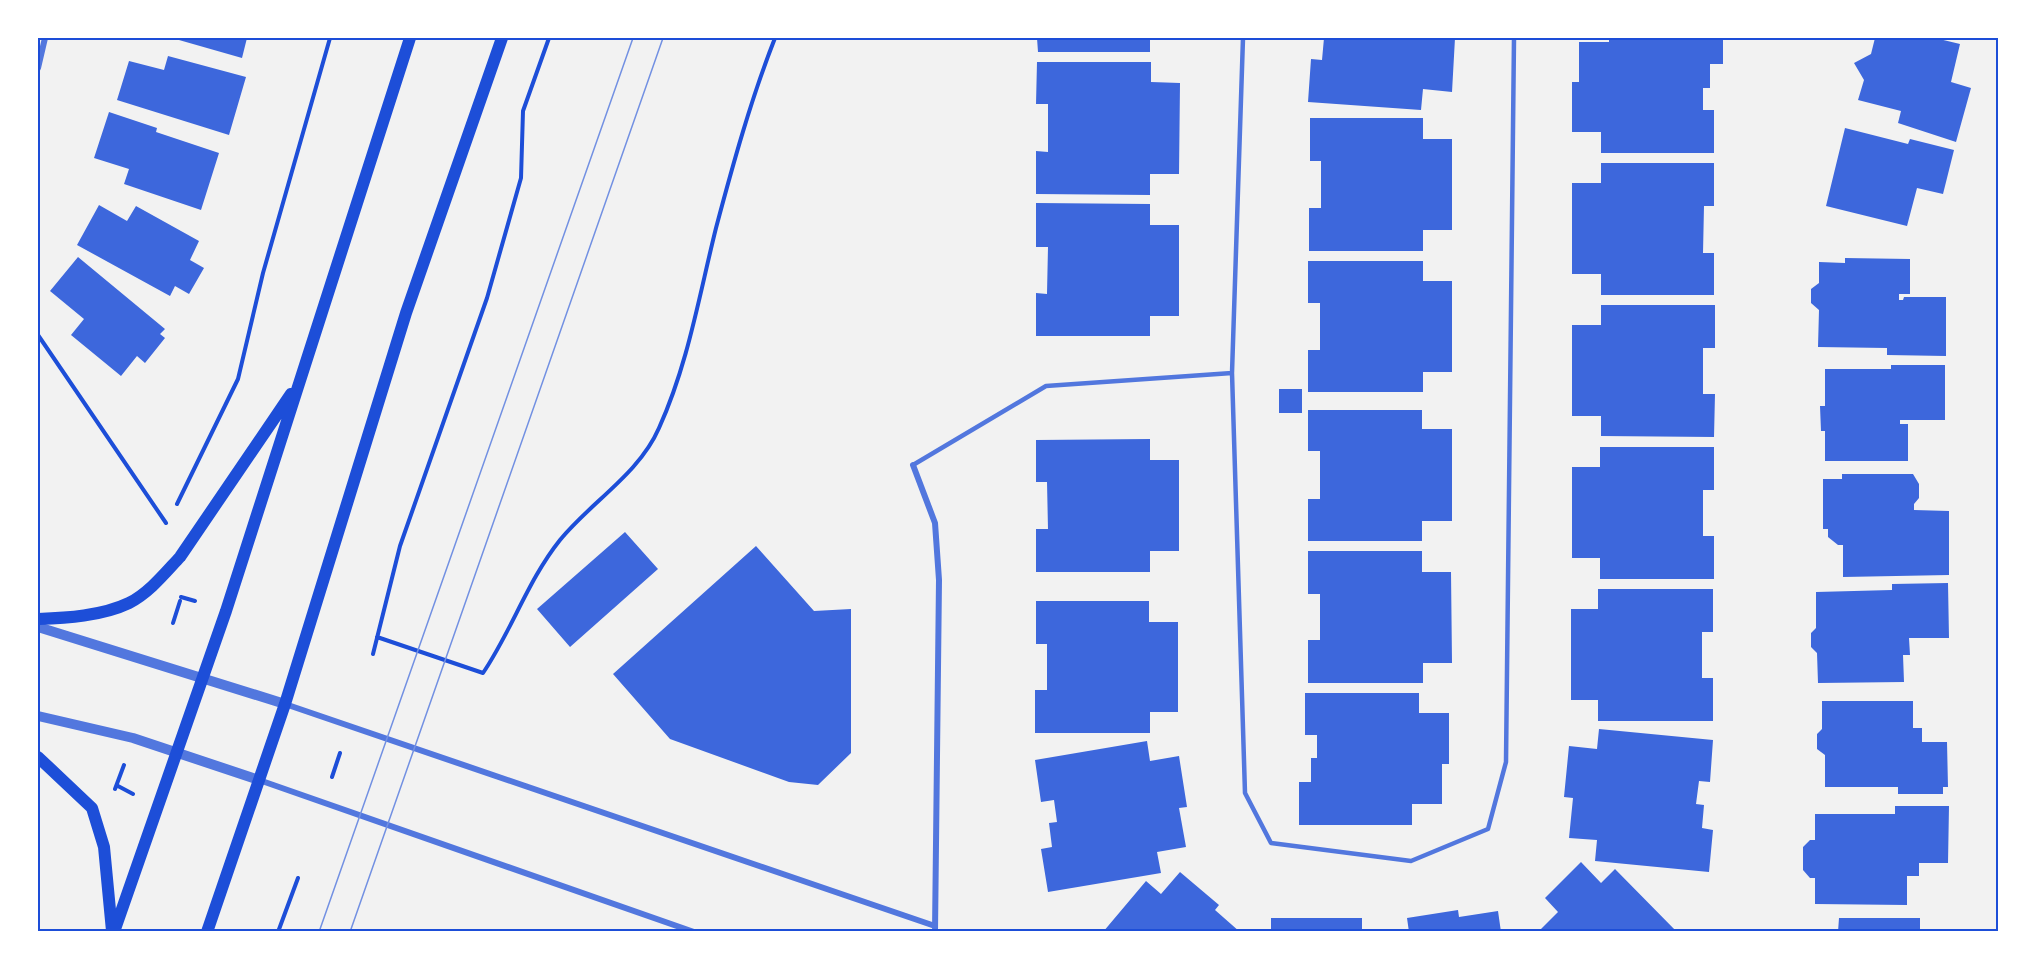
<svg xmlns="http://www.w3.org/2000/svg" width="2036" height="969" viewBox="0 0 2036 969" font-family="Mulish,sans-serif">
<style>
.building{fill:#3d67dc}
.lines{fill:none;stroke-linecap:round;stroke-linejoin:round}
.path{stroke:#1d4ed8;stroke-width:4}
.service{stroke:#5277de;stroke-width:4.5}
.minor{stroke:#5277de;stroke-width:6}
.tertiary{stroke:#5277de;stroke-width:10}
.secondary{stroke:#1d4ed8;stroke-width:12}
.tram{stroke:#7290e2;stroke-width:1.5}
.neatline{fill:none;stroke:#1d4ed8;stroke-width:2}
</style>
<rect width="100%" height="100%" fill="#f2f2f2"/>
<path class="building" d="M 172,38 L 247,38 L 242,58 Z
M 1037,38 L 1150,38 L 1150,52 L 1038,52 Z
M 1324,38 L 1455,38 L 1452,92 L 1423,89 L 1421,110 L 1308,102 L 1311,59 L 1322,60 Z
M 1609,38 L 1723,38 L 1723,64 L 1710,64 L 1710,88 L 1703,88 L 1703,110 L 1714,110 L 1714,153 L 1601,153 L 1601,132 L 1572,132 L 1572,82 L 1579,82 L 1579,42 L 1609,42 Z
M 1875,38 L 1935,38 L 1960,44 L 1951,82 L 1971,88 L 1956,142 L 1898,123 L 1901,111 L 1858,100 L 1864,80 L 1854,63 L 1871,54 Z
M 168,56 L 246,77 L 229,135 L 117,100 L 129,61 L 164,70 Z
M 1037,62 L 1151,62 L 1151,82 L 1180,83 L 1179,174 L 1150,174 L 1150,195 L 1036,194 L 1036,151 L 1048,152 L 1048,104 L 1036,104 Z
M 109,112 L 157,128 L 156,132 L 219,153 L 201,210 L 124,184 L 129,169 L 94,158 Z
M 1310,118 L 1423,118 L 1423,139 L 1452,139 L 1452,230 L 1423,230 L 1423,251 L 1309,251 L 1309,208 L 1321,208 L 1321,161 L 1310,161 Z
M 1845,128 L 1908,144 L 1910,139 L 1954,150 L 1943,194 L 1917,188 L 1907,226 L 1826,206 Z
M 1601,163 L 1714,163 L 1714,206 L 1704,206 L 1703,253 L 1714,253 L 1714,295 L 1601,295 L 1601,274 L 1572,274 L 1572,183 L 1601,183 Z
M 1036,203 L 1150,204 L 1150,225 L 1179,225 L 1179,316 L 1150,316 L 1150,336 L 1036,336 L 1036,293 L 1047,294 L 1048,247 L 1036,247 Z
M 99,205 L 127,221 L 136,206 L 199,241 L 190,260 L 204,268 L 189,294 L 175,286 L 170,296 L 77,245 Z
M 78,257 L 165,329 L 160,334 L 165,338 L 145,363 L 137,356 L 121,376 L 71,335 L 84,319 L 50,291 Z
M 1845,258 L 1910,259 L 1910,294 L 1899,294 L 1899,300 L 1903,300 L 1904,297 L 1946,297 L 1946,356 L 1887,355 L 1887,348 L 1818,347 L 1819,310 L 1811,303 L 1811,289 L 1819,283 L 1819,262 L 1845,263 Z
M 1308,261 L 1423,261 L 1423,281 L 1452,281 L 1452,372 L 1423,372 L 1423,392 L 1308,392 L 1308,350 L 1320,350 L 1320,303 L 1308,303 Z
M 1601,305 L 1715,305 L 1715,348 L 1703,348 L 1703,394 L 1715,394 L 1714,437 L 1601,436 L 1601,416 L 1572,416 L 1572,325 L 1601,325 Z
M 1891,365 L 1945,365 L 1945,420 L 1900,420 L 1900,424 L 1908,424 L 1908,461 L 1825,461 L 1825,431 L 1821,431 L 1820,406 L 1825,406 L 1825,369 L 1891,369 Z
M 1279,389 L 1302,389 L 1302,413 L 1279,413 Z
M 1308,410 L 1422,410 L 1422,429 L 1452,429 L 1452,521 L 1422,521 L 1422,541 L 1308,541 L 1308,499 L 1320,499 L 1320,451 L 1308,451 Z
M 1150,439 L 1150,460 L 1179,460 L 1179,551 L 1150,551 L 1150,572 L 1036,572 L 1036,529 L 1048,529 L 1047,482 L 1036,482 L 1036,440 Z
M 1600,447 L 1714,447 L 1714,490 L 1703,490 L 1703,536 L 1714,536 L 1714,579 L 1600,579 L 1600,558 L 1572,558 L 1572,467 L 1600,467 Z
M 1842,474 L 1913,474 L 1919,484 L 1919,498 L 1914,504 L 1914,510 L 1949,511 L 1949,575 L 1843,577 L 1843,545 L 1838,545 L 1828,537 L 1828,529 L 1823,529 L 1823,479 L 1842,479 Z
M 625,532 L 658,569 L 570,647 L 537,609 Z
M 756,546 L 814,611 L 851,609 L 851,753 L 818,785 L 789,782 L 670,739 L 613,674 Z
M 1308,551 L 1422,551 L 1422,572 L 1451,572 L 1452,663 L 1423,663 L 1423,683 L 1308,683 L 1308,640 L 1320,640 L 1320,594 L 1308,594 Z
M 1948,583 L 1949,638 L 1909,638 L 1910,655 L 1903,655 L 1904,682 L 1818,683 L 1817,653 L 1811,647 L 1811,633 L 1816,628 L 1816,592 L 1892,590 L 1892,584 Z
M 1598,589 L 1713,589 L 1713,632 L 1702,632 L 1702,678 L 1713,678 L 1713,721 L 1598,721 L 1598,700 L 1571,700 L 1571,609 L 1598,609 Z
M 1036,601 L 1149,601 L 1149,622 L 1178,622 L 1178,712 L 1150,712 L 1150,733 L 1035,733 L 1035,690 L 1047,690 L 1047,644 L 1036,644 Z
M 1305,693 L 1419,693 L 1419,713 L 1449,713 L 1449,764 L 1442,764 L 1442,804 L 1412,804 L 1412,825 L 1299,825 L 1299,782 L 1311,782 L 1311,758 L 1317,758 L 1317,735 L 1305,735 Z
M 1822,701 L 1913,701 L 1913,728 L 1922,728 L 1922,742 L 1947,742 L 1948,787 L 1943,787 L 1943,794 L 1898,794 L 1898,787 L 1825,787 L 1825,755 L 1817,749 L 1817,734 L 1822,729 Z
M 1599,729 L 1713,740 L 1710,782 L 1699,781 L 1696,804 L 1704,805 L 1702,828 L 1713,830 L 1709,872 L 1595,861 L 1597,840 L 1569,838 L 1573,798 L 1564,797 L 1569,746 L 1597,749 Z
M 1147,741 L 1150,761 L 1179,756 L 1187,807 L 1179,808 L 1186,847 L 1157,852 L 1161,873 L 1048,892 L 1041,849 L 1052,847 L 1049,823 L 1057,822 L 1054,800 L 1041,802 L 1035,760 Z
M 1895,806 L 1949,806 L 1948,863 L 1919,863 L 1919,876 L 1907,876 L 1907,905 L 1815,904 L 1815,878 L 1810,878 L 1803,870 L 1803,847 L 1810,840 L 1815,840 L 1815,814 L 1895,814 Z
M 1581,862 L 1601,883 L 1615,869 L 1677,932 L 1538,932 L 1558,912 L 1545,898 Z
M 1180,872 L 1219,905 L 1215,910 L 1240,932 L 1103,932 L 1146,881 L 1161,894 Z
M 1458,910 L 1459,917 L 1498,911 L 1501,932 L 1409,932 L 1407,918 Z
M 1271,918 L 1362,918 L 1362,932 L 1271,932 Z
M 1839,918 L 1920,918 L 1920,932 L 1838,932 Z"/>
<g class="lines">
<path class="path" d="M 38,335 L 166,523
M 177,504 L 238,379 L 263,273 L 330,38
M 181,597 L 195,601
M 173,623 L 180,601
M 377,637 L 483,673 C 512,630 528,580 560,540 C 591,502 639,474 659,428 C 688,364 699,296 716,228 C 733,164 751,99 775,38
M 373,654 L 400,546 L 487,298 L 521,178 L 523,111 L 549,38
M 332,777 L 340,753
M 118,786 L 133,794
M 115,789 L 124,765
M 278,932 L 298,878"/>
<path class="service" d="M 1243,38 L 1232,373 L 1245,793 L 1271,843 L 1411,861 L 1488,829 L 1506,762 L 1514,38
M 913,465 L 1046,386 L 1232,373"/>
<path class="minor" d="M 38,68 L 45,38
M 913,465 L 935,523 L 939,580 L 935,932
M 285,704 L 935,926
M 259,780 L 694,932"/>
<path class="tertiary" d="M 38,627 L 285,704
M 38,716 L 133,738 L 259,780"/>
<path class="secondary" d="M 38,619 C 66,618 102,616 129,603 C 149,593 165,573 180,557 L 291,394
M 38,757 L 92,808 L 104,847 L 112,931
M 114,932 L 226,611 L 410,38
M 207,932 L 285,704 L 406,313 L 502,38"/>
<path class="tram" d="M 319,932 L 633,38
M 350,932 L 663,38"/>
</g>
<rect width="2036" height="969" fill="none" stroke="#ffffff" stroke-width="78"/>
<rect x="39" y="39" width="1958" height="891" class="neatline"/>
</svg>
